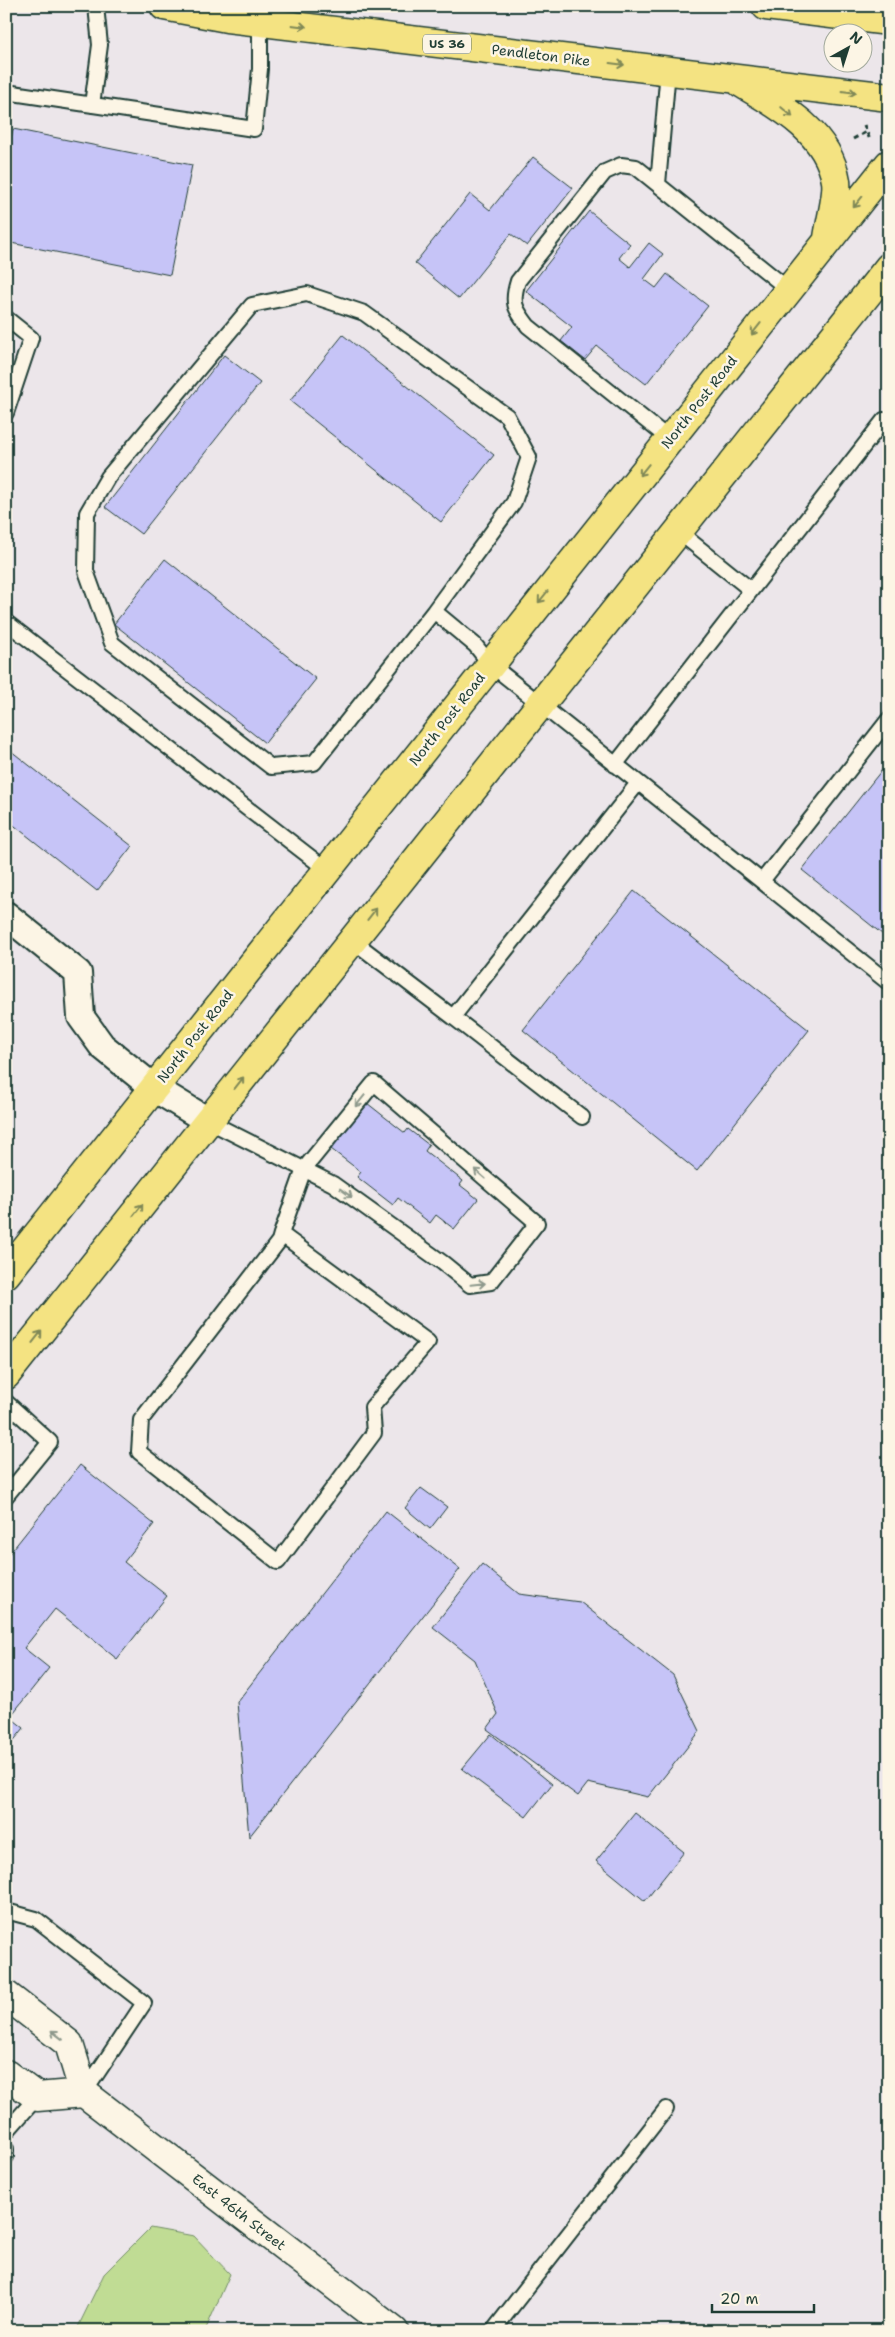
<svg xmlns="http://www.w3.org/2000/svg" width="895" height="2337" viewBox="0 0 895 2337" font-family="'Shantell Sans',sans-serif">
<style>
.green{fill:#c0dc94;stroke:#708c64}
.building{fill:#c6c4f7;stroke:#1f3d34}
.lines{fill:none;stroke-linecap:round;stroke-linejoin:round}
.lane-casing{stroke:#1f3d34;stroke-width:18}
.street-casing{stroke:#1f3d34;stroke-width:30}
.secondary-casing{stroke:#1f3d34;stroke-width:31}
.primary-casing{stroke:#1f3d34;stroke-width:31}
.path{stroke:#1f3d34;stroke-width:3;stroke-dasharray:5 4;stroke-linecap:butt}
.lane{stroke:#fcf5e5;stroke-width:14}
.street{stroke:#fcf5e5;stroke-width:26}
.secondary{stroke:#fcf5e5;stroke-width:28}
.primary{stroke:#f4e382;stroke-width:28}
.oneway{stroke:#7f8857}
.oneway2{stroke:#8e998c}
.labels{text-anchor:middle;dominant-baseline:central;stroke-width:5;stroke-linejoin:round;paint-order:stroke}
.shield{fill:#fcf5e5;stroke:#617469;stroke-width:1}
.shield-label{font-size:12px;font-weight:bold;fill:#1f3d34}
.street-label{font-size:14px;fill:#1f3d34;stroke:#fcf5e5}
</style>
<rect width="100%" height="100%" fill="#ece6ea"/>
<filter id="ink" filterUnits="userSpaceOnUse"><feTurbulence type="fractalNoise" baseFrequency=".02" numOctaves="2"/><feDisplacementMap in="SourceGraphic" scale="10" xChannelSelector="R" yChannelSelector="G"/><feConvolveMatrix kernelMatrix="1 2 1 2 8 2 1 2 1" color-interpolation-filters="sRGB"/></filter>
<g filter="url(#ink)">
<path class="green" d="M 150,2228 L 194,2236 L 230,2274 L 205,2331 L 76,2331 L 104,2274 Z"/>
<path class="building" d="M 13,129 L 192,165 L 170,275 L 6,242 L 6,163 Z
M 533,157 L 573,188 L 527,246 L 511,234 L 459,299 L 415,263 L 470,194 L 490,210 Z
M 589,211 L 630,244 L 619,258 L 630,267 L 649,243 L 663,254 L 644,279 L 656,288 L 667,274 L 708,306 L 646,384 L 597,346 L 585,360 L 561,341 L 572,327 L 526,291 Z
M 343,335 L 494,455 L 441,522 L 290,401 Z
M 224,355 L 260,383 L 141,534 L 105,507 Z
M 165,559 L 316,679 L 265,743 L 114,624 Z
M 6,747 L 132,846 L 97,891 L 6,819 Z
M 889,761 L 889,925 L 882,934 L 802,870 Z
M 634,891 L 809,1030 L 697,1171 L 523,1030 Z
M 367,1103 L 405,1133 L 408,1129 L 429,1145 L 425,1151 L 463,1181 L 460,1185 L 478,1199 L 454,1229 L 436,1215 L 430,1223 L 398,1198 L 393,1205 L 357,1177 L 361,1172 L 331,1149 Z
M 80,1465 L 154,1524 L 124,1562 L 167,1596 L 117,1659 L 55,1609 L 24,1648 L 49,1668 L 10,1717 L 24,1728 L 6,1750 L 6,1558 Z
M 421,1488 L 447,1507 L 430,1529 L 405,1508 Z
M 386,1511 L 460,1569 L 249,1837 L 237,1702 Z
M 482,1564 L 519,1594 L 580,1602 L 673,1675 L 700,1731 L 648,1797 L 588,1783 L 578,1796 L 487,1729 L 498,1714 L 475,1660 L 433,1627 Z
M 491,1734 L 552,1784 L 526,1817 L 462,1769 Z
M 635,1813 L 684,1852 L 645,1901 L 596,1861 Z"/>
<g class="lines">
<g class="lane-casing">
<path id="lane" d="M 6,92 L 254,129 L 260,69 L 260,21
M 92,105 L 100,45 L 96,6
M 658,184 L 668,70
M 6,318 L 31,338 L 6,413
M 669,439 L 528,326 C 515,309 511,303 518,281 L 605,172 L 621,165 L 636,167 L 788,289
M 679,532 L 751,590
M 434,611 L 314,763 L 271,767 L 112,643 L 86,571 L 87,513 L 108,477 L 252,305 L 307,294 L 364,313 L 507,416 L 529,457 L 514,502 L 434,611 L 475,645 L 490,664 L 889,983
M 6,622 L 327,870
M 615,765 L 884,420 L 889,424
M 762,881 L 889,719
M 352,940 L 453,1017 L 638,783
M 453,1017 L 582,1117
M 208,1121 L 333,1184 L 443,1263 L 470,1285 L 491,1282 L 537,1223 L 374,1083 L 304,1169 L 281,1234 L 279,1241 L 141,1420 L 139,1452 L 278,1562 L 374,1433 L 372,1407 L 428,1342 L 281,1234
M 6,1402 L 50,1442 L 6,1496
M 6,1911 L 36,1919 L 144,2003 L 84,2093
M 6,2132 L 37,2097
M 6,2149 L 6,2157
M 493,2331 L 666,2109"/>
</g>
<g class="street-casing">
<path id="street" d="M 6,915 L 78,973 L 81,1017 L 102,1046 L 154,1088 L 208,1121"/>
</g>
<g class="secondary-casing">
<path id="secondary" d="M 6,1995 L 69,2044 L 84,2093 L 394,2331
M 6,2074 L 37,2097 L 84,2093"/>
</g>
<g class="primary-casing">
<path id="primary" d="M 164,6 L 227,18 L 889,97
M 766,6 L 889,21
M 741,83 C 780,106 828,132 836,181 C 838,195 830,223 828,238
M 6,1274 L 889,164
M 6,1375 L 889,267"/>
</g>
<path class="path" d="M 864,125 L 870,140
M 853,139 L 866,132"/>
<use href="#lane" class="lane"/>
<use href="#street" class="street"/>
<use href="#secondary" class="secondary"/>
<use href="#primary" class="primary"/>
</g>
<defs><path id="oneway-shaft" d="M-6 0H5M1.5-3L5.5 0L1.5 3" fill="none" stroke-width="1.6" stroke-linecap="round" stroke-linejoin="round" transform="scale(1.25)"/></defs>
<g class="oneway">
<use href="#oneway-shaft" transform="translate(299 26) rotate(7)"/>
<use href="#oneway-shaft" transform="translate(617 64) rotate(7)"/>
<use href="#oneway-shaft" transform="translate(849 92) rotate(7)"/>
<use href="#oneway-shaft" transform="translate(787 112) rotate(40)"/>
<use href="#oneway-shaft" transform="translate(858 202) rotate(129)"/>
<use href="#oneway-shaft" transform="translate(756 329) rotate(128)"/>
<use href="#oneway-shaft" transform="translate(644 470) rotate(129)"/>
<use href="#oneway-shaft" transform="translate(543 597) rotate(129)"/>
<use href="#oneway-shaft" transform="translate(372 914) rotate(-52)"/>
<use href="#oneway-shaft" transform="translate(239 1083) rotate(-52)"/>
<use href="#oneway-shaft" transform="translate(138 1210) rotate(-52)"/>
<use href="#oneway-shaft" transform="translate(37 1337) rotate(-52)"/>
</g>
<g class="oneway2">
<use href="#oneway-shaft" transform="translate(360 1101) rotate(129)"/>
<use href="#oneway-shaft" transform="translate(480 1174) rotate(-139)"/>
<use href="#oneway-shaft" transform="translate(346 1193) rotate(36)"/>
<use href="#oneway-shaft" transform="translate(478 1284) rotate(-6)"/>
<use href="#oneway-shaft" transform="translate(57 2035) rotate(-142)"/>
</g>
</g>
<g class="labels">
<rect class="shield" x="423" y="34.5" width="48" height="19" rx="4"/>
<g class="shield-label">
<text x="447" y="44">US 36</text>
</g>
<g class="street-label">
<text transform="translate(541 55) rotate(7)">Pendleton Pike</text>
<text transform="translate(699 402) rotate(-52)">North Post Road</text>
<text transform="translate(447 719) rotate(-52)">North Post Road</text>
<text transform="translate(195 1036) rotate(-52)">North Post Road</text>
<text transform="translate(239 2212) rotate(38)">East 46th Street</text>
</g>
</g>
<rect width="895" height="2337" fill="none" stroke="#fcf5e5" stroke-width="25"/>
<rect x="12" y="12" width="870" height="2312" fill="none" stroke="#1f3d34" stroke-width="2" filter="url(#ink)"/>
<g transform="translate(848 48) rotate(39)"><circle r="24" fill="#fcf5e5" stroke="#a4ab9e"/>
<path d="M0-4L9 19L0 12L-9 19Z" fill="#1f3d34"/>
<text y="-8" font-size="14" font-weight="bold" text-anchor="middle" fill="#1f3d34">N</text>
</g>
<path d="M712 2304v8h102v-8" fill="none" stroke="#1f3d34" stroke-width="2.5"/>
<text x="720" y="2304" font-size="15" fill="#1f3d34" stroke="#fcf5e5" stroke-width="4" paint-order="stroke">20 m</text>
</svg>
